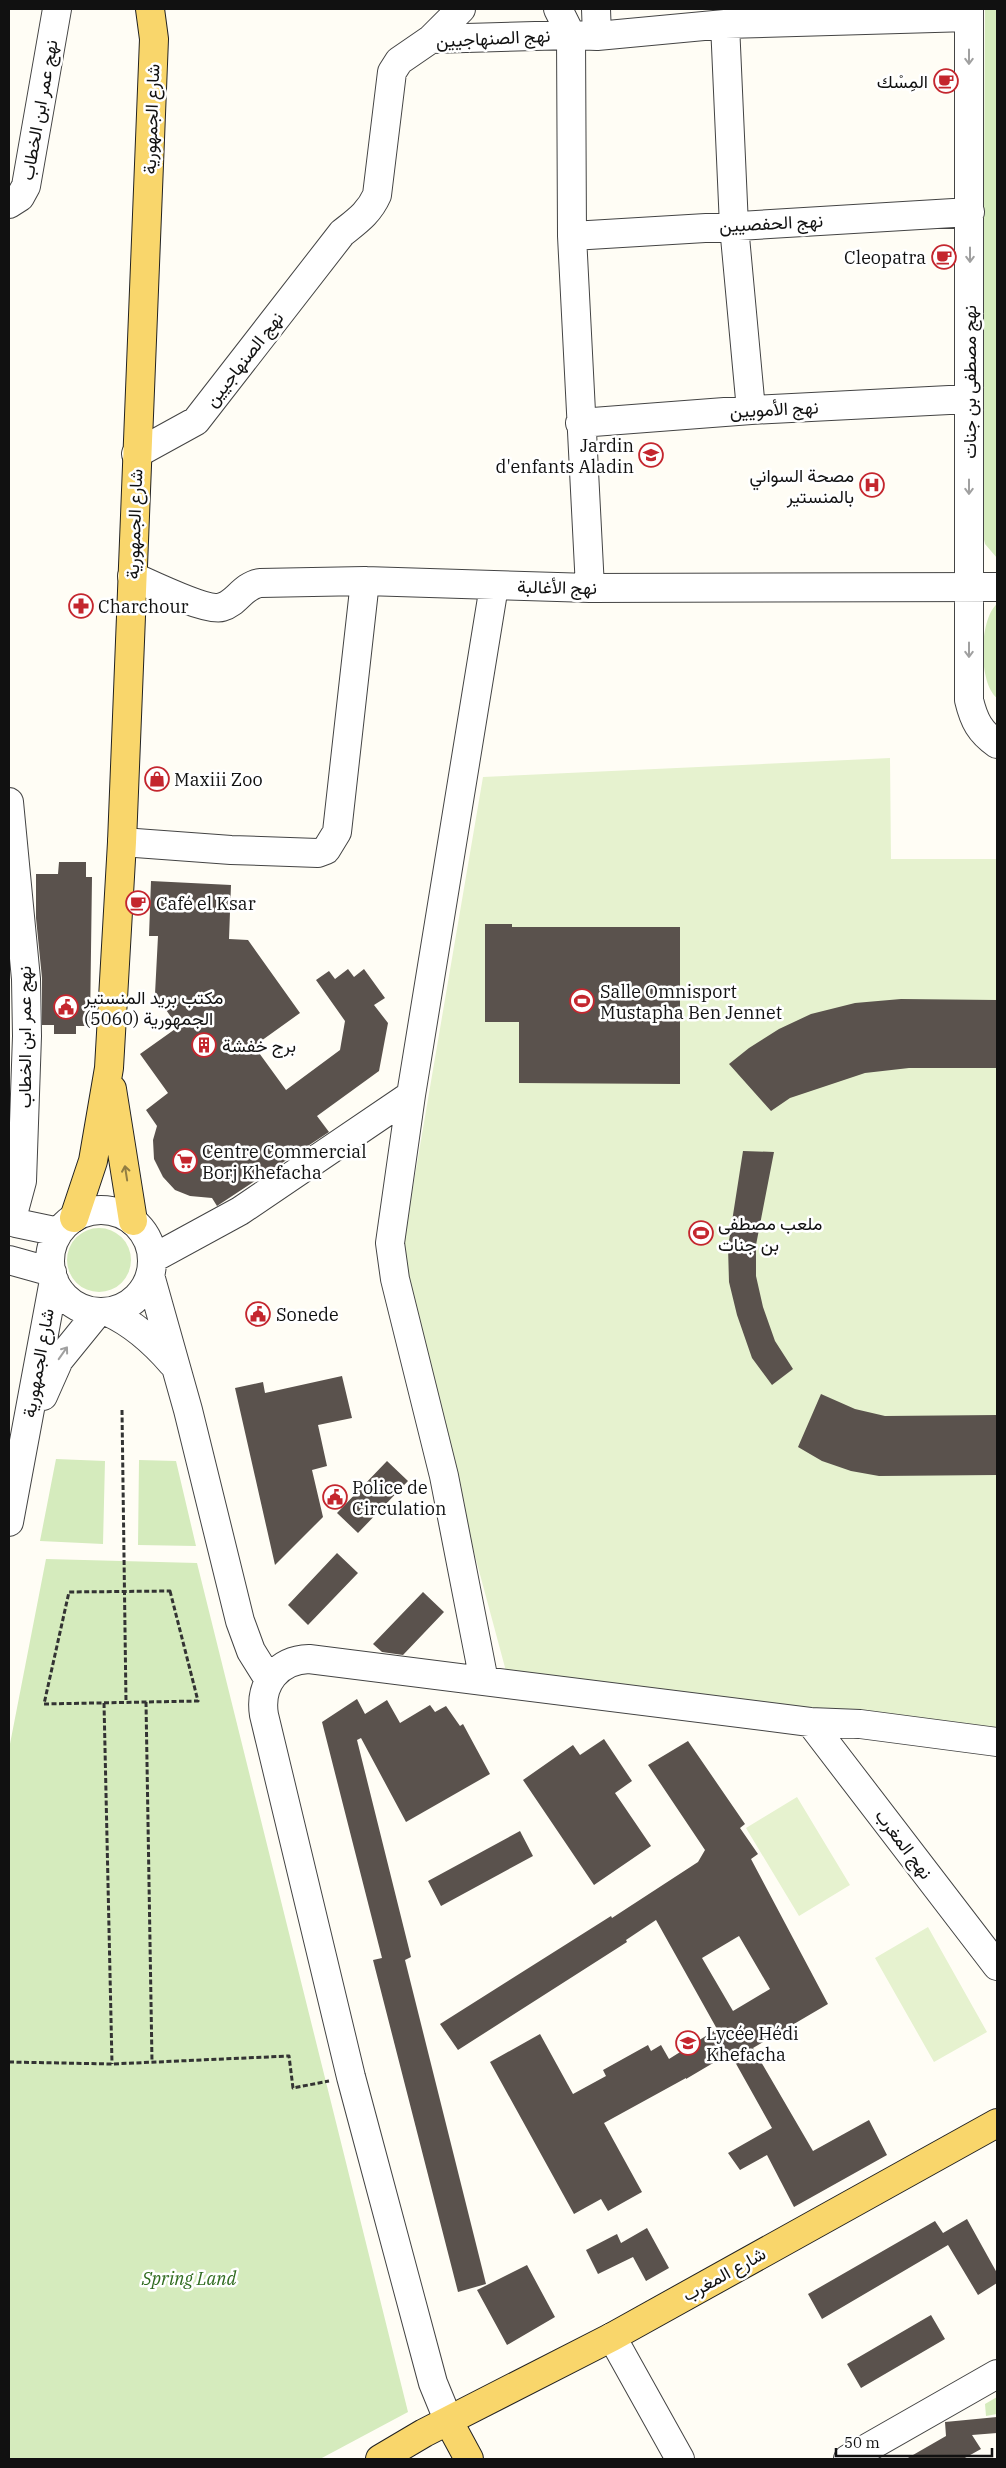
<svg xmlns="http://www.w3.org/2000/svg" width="1006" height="2468" viewBox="0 0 1006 2468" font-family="'IBM Plex Serif',Vazirmatn,serif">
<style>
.green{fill:#d5ebbd}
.pitch{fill:#e6f2cf}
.building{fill:#5a524d;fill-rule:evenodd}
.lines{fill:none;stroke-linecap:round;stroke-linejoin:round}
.minor-casing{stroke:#444;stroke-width:30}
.major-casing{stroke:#222;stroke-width:30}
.path{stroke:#333;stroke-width:3;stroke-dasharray:5 2.5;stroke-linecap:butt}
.minor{stroke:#fff;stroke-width:28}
.major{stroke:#f9d66b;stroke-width:28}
.oneway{stroke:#a0a0a0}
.oneway2{stroke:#917d42}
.labels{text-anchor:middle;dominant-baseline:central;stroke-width:5;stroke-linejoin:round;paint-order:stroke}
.street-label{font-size:18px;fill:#111;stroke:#fff}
.poi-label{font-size:18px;fill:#111;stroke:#fff;text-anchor:start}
.park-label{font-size:18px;font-style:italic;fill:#2f6b1f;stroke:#fff}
</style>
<rect width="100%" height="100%" fill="#fffdf5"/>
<path class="green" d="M 985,9 L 997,9 L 997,558 L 985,544 L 982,531 Z
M 997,604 L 997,698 C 978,683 979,619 997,604 Z
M67 1260a32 32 0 1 1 64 0a32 32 0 1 1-64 0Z
M 56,1459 L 105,1461 L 103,1544 L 40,1541 Z
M 139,1460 L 176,1461 L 196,1546 L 138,1545 Z
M 46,1559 L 197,1563 L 408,2412 L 320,2459 L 9,2459 L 9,1749 Z
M 997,2397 L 997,2414 L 986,2416 L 985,2404 Z"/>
<path class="pitch" d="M 890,758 L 891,859 L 997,859 L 997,1739 L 817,1711 L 507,1675 L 449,1459 L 400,1263 L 483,777 Z
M 797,1797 L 850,1885 L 799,1916 L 746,1828 Z
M 928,1927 L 987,2032 L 934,2062 L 875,1958 Z"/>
<path class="building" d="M 59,862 L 86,862 L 86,877 L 92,877 L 90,1026 L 76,1026 L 76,1034 L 54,1034 L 54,1025 L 42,1025 L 42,978 L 36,918 L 36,874 L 58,874 Z
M 151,881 L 231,885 L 229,939 L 248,940 L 300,1013 L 254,1046 L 286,1090 L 340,1050 L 345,1021 L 316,980 L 329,971 L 335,979 L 348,969 L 354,977 L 364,969 L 385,998 L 374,1005 L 388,1023 L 379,1071 L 317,1116 L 329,1132 L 217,1206 L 212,1198 L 190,1196 L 175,1190 L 163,1177 L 154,1159 L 153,1140 L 157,1126 L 146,1110 L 168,1093 L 140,1054 L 178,1027 L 155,994 L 158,936 L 149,936 Z
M 485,924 L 512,924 L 512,927 L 680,927 L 680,1084 L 519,1083 L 519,1022 L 485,1022 Z
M 901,999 L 997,1000 L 997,1068 L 909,1068 L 865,1073 L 790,1098 L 771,1111 L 729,1064 L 749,1048 L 779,1029 L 811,1014 L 855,1003 Z
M 743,1151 L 774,1152 L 756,1245 L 756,1276 L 763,1307 L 775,1341 L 793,1369 L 772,1385 L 752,1358 L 737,1315 L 729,1282 L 728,1247 Z
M 342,1376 L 352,1418 L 318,1425 L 327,1466 L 312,1470 L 323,1517 L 275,1565 L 235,1388 L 263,1382 L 265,1393 Z
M 821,1394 L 855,1409 L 885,1416 L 997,1415 L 997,1475 L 879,1476 L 851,1471 L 822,1461 L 798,1447 Z
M 387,1461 L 408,1481 L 358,1533 L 337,1513 Z
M 337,1553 L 358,1573 L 308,1625 L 288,1605 Z
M 423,1592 L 444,1612 L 403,1655 L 382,1652 L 373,1644 Z
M 357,1699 L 365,1714 L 387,1700 L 400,1723 L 430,1705 L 435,1712 L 446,1706 L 460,1726 L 463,1724 L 490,1774 L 406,1822 L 361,1738 L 357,1740 L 411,1957 L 405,1960 L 486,2284 L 458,2292 L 373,1960 L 382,1958 L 322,1722 Z
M 604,1739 L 632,1781 L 615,1793 L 651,1846 L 594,1885 L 523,1780 L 573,1745 L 580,1755 Z
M 688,1741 L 745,1824 L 740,1828 L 758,1854 L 751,1859 L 828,2004 L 753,2048 L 813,2151 L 869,2120 L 887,2155 L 794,2207 L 767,2155 L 740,2170 L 728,2153 L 772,2128 L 730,2053 L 686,2079 L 686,2078 L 604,2123 L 642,2192 L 608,2211 L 601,2199 L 574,2214 L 490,2062 L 540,2034 L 573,2094 L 606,2076 L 603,2070 L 648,2045 L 651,2051 L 661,2045 L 669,2059 L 717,2029 L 656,1920 L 626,1940 L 627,1942 L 458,2050 L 440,2024 L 611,1916 L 612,1918 L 698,1862 L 705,1850 L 648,1765 ZM 739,1936 L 770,1989 L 733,2011 L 702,1958 Z
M 520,1831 L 533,1856 L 441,1906 L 428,1881 Z
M 967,2219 L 997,2273 L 997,2283 L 978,2295 L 948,2245 L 822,2319 L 808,2294 L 935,2221 L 943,2233 Z
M 647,2228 L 669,2268 L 646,2281 L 633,2257 L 598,2274 L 586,2250 L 617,2234 L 621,2243 Z
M 527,2265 L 555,2317 L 507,2345 L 477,2290 Z
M 931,2315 L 945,2339 L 861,2388 L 847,2364 Z
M 997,2417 L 997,2433 L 972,2435 L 981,2449 L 963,2459 L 906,2459 L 946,2436 L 945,2422 Z"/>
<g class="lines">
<g class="minor-casing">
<path id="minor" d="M 558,9 L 571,35 L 572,236 L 590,588
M 596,9 L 597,36
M 969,9 L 969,700 C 974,721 980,732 997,744
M 725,24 L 734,226 L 751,410
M 431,39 L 461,9
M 9,204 L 20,197 L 26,186 L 57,9
M 572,236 L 970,212
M 580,423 L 751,410 L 969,399
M 136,454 L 196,421 L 342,233 C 357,221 369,213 377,195 L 392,72 L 399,61 L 431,39 L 571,35 L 597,36 L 725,24 L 969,17
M 132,576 C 148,583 207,612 222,607 C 237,603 242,586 260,583 L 365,581 L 590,588 L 997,587
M 9,802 L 26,979 L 27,1036 L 22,1181 L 12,1218
M 122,842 L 231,850 L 318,853 L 326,850 L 337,832 L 365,581
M50 1261a51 51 0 1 1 102 0a51 51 0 1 1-102 0Z
M 16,1223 L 59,1232
M 152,1259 L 240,1211 L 411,1095
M 9,1260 L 52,1272
M 150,1275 L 188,1410 L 240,1621 L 251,1651 L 269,1680
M 108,1312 C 134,1324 153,1341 172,1363
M 43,1396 L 59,1360 L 98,1312
M 9,1522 L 54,1280
M 484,1681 L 444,1476 L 395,1279 L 390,1243 L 411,1095 L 494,586
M 810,1722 L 997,1966
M 612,2337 L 680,2459
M 449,2422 L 433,2383 L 351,2077 L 264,1715 C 259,1684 278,1660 309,1659 L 810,1722 L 860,1724 L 997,1742
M 848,2459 L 997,2374"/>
</g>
<g class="major-casing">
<path id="major" d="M 112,1089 L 133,1221
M 74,1218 L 93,1161 L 109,1068 L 122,842 L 154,39 L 150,9
M 449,2422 L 469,2459
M 380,2459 L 424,2433 L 612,2337 L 997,2123"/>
</g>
<path class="path" d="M 122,1410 L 126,1702
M 170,1591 L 198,1701 L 44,1704 L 69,1592 Z
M 146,1702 L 152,2062
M 104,1703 L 112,2064
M 9,2062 L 112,2064 L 289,2056 L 293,2088 L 329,2081"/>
<use href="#minor" class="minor"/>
<use href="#major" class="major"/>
</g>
<defs><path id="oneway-shaft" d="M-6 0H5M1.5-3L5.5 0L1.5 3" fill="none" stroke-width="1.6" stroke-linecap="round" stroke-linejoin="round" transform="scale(1.25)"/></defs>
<g class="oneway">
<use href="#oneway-shaft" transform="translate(969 57) rotate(90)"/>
<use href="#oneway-shaft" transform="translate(970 255) rotate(90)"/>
<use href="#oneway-shaft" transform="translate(969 487) rotate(90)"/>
<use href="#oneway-shaft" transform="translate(969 650) rotate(90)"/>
<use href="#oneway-shaft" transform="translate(63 1353) rotate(-55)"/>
</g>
<use class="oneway2" href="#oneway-shaft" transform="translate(126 1173) rotate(-99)"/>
<defs>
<g id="cafe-ring" transform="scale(1.25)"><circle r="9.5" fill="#fff" stroke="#c4262e" stroke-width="1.5"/><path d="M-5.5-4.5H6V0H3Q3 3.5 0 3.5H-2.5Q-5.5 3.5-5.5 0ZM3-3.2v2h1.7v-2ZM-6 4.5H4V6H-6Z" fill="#c4262e"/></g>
<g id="school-ring" transform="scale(1.25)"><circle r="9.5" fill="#fff" stroke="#c4262e" stroke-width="1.5"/><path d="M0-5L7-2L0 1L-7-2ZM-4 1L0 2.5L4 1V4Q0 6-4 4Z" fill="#c4262e"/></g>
<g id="hospital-ring" transform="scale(1.25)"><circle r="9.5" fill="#fff" stroke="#c4262e" stroke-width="1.5"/><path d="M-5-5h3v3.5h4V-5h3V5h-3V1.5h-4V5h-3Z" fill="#c4262e"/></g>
<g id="pharmacy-ring" transform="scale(1.25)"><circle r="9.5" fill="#fff" stroke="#c4262e" stroke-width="1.5"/><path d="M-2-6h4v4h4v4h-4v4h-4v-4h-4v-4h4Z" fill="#c4262e"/></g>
<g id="shop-ring" transform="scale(1.25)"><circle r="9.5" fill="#fff" stroke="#c4262e" stroke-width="1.5"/><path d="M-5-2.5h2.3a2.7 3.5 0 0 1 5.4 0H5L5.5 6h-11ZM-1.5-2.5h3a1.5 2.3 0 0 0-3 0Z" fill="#c4262e"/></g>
<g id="stadium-ring" transform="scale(1.25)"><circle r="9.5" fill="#fff" stroke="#c4262e" stroke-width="1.5"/><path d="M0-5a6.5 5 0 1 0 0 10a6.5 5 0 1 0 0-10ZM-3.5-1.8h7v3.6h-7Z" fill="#c4262e"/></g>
<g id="civic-ring" transform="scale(1.25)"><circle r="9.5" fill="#fff" stroke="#c4262e" stroke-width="1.5"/><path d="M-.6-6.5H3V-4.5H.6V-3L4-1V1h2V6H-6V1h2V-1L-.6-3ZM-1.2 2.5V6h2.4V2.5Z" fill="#c4262e"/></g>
<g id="building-ring" transform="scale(1.25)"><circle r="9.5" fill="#fff" stroke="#c4262e" stroke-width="1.5"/><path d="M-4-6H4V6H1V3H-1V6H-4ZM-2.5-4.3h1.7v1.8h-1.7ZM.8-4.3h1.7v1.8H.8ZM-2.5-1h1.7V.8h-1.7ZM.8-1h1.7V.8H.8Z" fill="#c4262e"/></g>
<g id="supermarket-ring" transform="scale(1.25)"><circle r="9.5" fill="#fff" stroke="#c4262e" stroke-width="1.5"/><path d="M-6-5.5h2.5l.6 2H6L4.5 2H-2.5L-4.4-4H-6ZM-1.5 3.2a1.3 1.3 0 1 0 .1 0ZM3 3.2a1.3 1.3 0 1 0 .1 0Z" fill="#c4262e"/></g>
<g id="university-ring" transform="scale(1.25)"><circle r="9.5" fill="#fff" stroke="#c4262e" stroke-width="1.5"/><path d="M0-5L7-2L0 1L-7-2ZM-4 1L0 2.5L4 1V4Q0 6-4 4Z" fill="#c4262e"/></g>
</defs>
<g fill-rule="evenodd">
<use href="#cafe-ring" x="946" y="81"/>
<use href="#cafe-ring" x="944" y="257"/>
<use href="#school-ring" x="651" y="455"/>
<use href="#hospital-ring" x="872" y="485"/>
<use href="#pharmacy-ring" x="81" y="606"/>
<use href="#shop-ring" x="157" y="779"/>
<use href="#cafe-ring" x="138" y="903"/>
<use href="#stadium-ring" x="582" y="1001"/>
<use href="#civic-ring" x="66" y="1007"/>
<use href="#building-ring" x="204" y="1045"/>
<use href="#supermarket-ring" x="185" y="1161"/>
<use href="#stadium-ring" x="701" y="1233"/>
<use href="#civic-ring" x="258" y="1314"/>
<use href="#civic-ring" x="335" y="1497"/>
<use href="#university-ring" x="688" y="2043"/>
</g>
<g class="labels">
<g class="street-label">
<text transform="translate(493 38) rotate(-3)">نهج الصنهاجيين</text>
<text transform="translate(39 110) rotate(-80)">نهج عمر ابن الخطاب</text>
<text transform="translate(151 119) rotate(-88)">شارع الجمهورية</text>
<text transform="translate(771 223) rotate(-3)">نهج الحفصيين</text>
<text transform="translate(244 359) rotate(-52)">نهج الصنهاجيين</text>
<text transform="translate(969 382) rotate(-90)">نهج مصطفى بن جنات</text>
<text transform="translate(774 409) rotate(-3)">نهج الأمويين</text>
<text transform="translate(134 524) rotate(-88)">شارع الجمهورية</text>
<text transform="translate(557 587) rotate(1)">نهج الأغالبة</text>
<text transform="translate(24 1037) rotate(-90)">نهج عمر ابن الخطاب</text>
<text transform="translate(38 1363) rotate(-80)">شارع الجمهورية</text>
<text transform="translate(904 1844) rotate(53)">نهج المغرب</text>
<text transform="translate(724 2274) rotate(-29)">شارع المغرب</text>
</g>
<g class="poi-label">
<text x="928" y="81" text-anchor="end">المِسْك</text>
<text x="926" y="257" text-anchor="end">Cleopatra</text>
<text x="634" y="445" text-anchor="end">Jardin<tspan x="634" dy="21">d'enfants Aladin</tspan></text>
<text x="854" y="475" text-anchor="end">مصحة السواني<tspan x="854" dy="21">بالمنستير</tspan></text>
<text x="98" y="606">Charchour</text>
<text x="174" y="779">Maxiii Zoo</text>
<text x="156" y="903">Café el Ksar</text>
<text x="600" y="991">Salle Omnisport<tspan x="600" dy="21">Mustapha Ben Jennet</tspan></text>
<text x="84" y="997">مكتب بريد المنستير<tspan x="84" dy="21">الجمهورية (5060)</tspan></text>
<text x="222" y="1045">برج خفشة</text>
<text x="202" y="1151">Centre Commercial<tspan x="202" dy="21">Borj Khefacha</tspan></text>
<text x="718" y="1223">ملعب مصطفى<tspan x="718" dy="21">بن جنات</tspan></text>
<text x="276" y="1314">Sonede</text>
<text x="352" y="1487">Police de<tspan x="352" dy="21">Circulation</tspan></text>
<text x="706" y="2033">Lycée Hédi<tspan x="706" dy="21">Khefacha</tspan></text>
</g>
<g class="park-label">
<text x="189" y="2278">Spring Land</text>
</g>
</g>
<rect width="1006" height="2468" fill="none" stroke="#111111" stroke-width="20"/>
<path d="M836 2448v8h156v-8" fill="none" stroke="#111111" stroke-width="2.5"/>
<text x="844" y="2448" font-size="15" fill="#111111" stroke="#ffffff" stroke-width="4" paint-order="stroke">50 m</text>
</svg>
